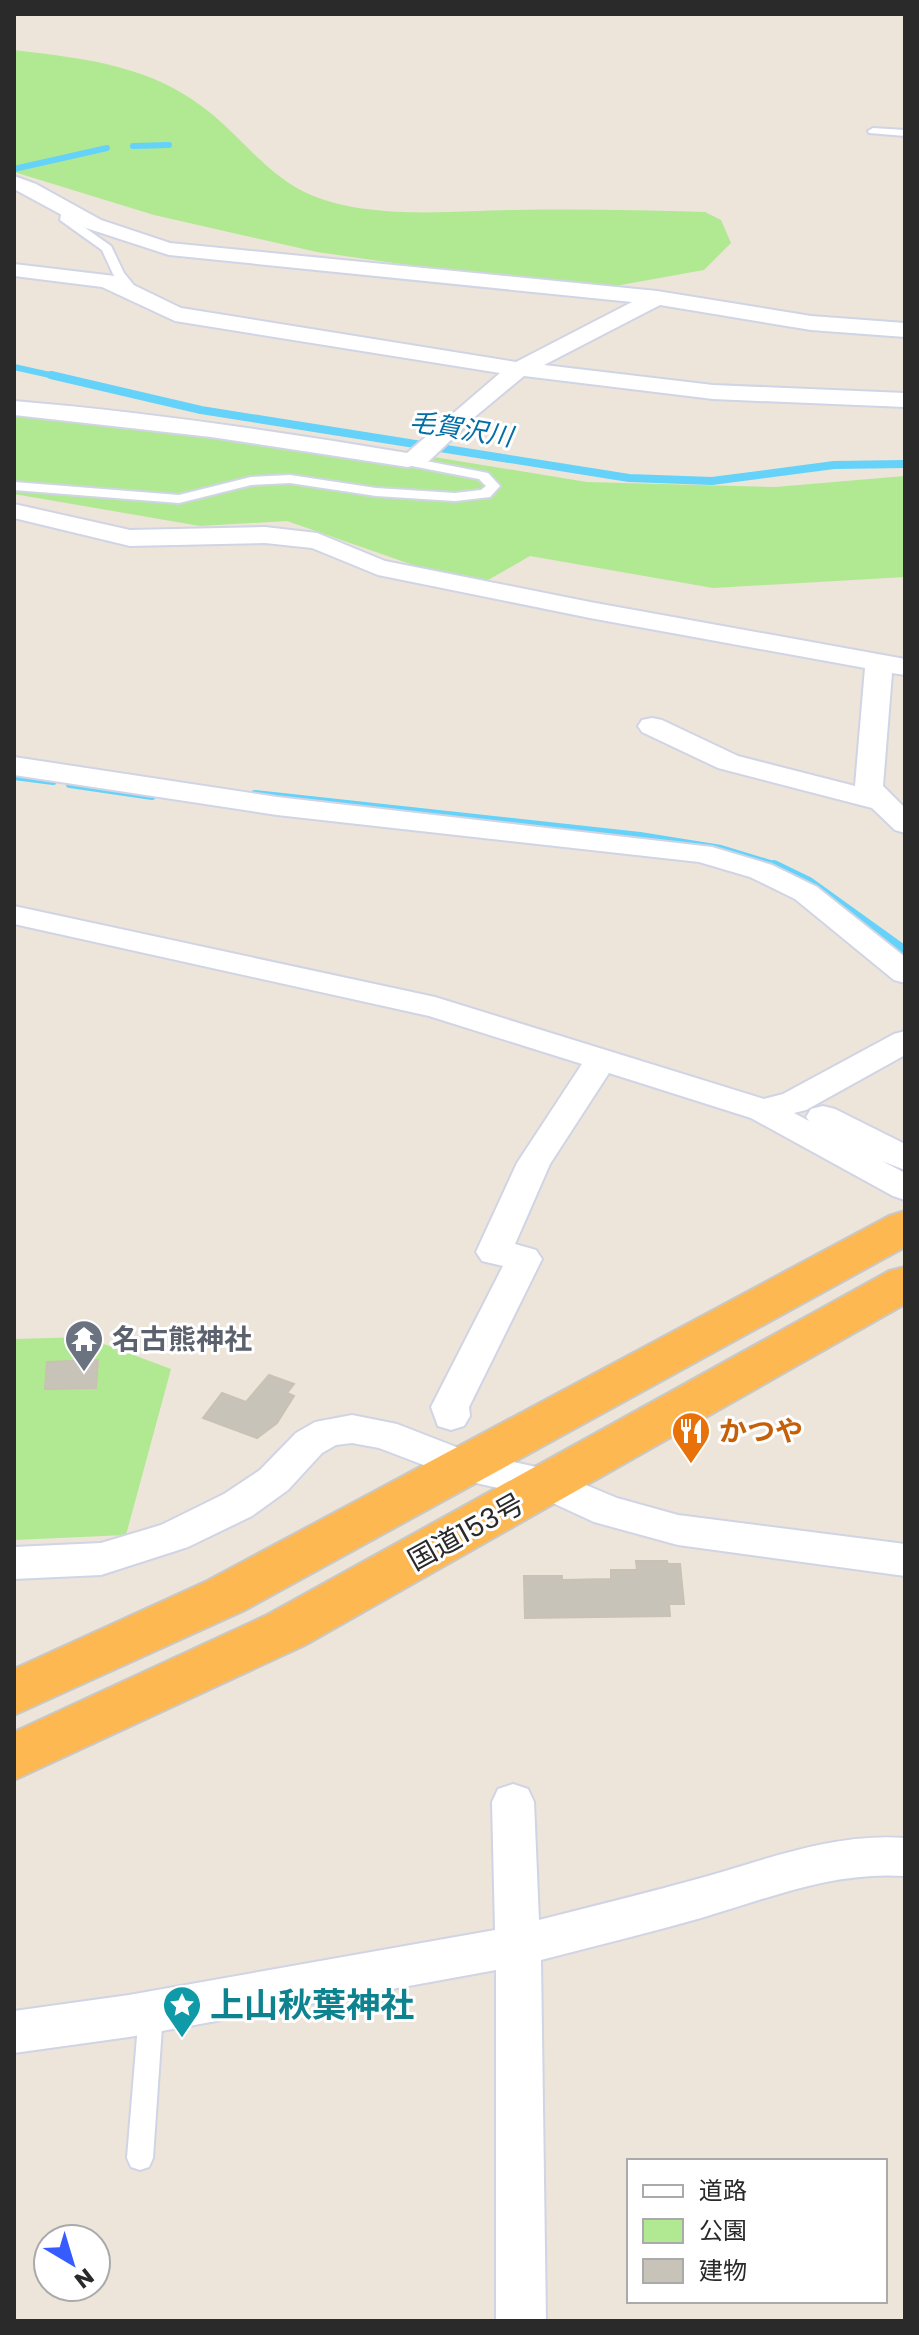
<svg xmlns="http://www.w3.org/2000/svg" width="919" height="2335" viewBox="0 0 919 2335" font-family="Poppins,'Noto Sans JP',sans-serif">
<style>
.green{fill:#b0e992}
.lines{fill:none;stroke-linecap:round;stroke-linejoin:round}
.stream-far2{stroke:#64d2f9;stroke-width:6}
.stream-far1{stroke:#64d2f9;stroke-width:8}
.stream{stroke:#64d2f9;stroke-width:10}
.building{fill:#c8c3b9;stroke:#c9c1b4;stroke-width:2}
.service-casing{stroke:#d0d4e4;stroke-width:4}
.minor-casing{stroke:#d0d4e4;stroke-width:4}
.trunk-casing{stroke:#c8c8c8;stroke-width:4}
.service{fill:#fff;fill-rule:evenodd}
.minor{fill:#fff;fill-rule:evenodd}
.trunk{fill:#feb852;fill-rule:evenodd}
.labels{text-anchor:middle;dominant-baseline:central;stroke-width:6;stroke-linejoin:round;paint-order:stroke}
.far-water-label{font-size:26px;font-style:italic;fill:#026ea6;stroke:#fff}
.worship-label{font-size:28px;font-weight:bold;fill:#5b616d;stroke:#fff;text-anchor:start}
.food-label{font-size:28px;font-weight:bold;fill:#c56008;stroke:#fff;text-anchor:start}
.street-label{font-size:28px;fill:#2a2a2a;stroke:#fff}
.near-culture-label{font-size:34px;font-weight:bold;fill:#0d838f;stroke:#fff;text-anchor:start}
</style>
<rect width="100%" height="100%" fill="#ede5da"/>
<path class="green" d="M 14,50 C 87,59 154,65 213,115 C 245,142 271,178 311,195 C 370,220 453,211 516,210 C 579,209 642,210 705,212 L 721,220 L 731,243 L 704,270 L 604,288 L 491,277 L 317,252 L 154,215 L 14,172 Z
M 14,416 L 239,425 L 587,482 L 775,487 L 905,476 L 905,577 L 713,588 L 530,556 L 476,587 L 287,521 L 200,526 L 14,494 Z
M 85,1337 L 171,1369 L 126,1535 L 14,1540 L 14,1339 Z"/>
<g class="lines">
<path class="stream-far2" d="M 133,146 L 169,145
M 14,169 L 107,148
M 14,367 L 59,377"/>
<path class="stream-far1" d="M 51,375 L 201,410 L 629,478 L 712,481 L 834,465 L 905,464
M 14,776 L 53,781
M 70,784 L 152,796
M 255,794 L 640,836 L 721,849 L 780,867"/>
<path class="stream" d="M 774,865 L 809,882 L 905,951"/>
</g>
<path class="building" d="M 98,1360 L 96,1388 L 45,1389 L 47,1362 Z
M 269,1375 L 294,1384 L 287,1393 L 294,1396 L 277,1423 L 257,1438 L 203,1418 L 222,1393 L 246,1402 Z
M 636,1561 L 667,1561 L 668,1564 L 680,1564 L 684,1604 L 669,1604 L 670,1616 L 525,1618 L 524,1576 L 562,1576 L 562,1580 L 611,1579 L 611,1570 L 637,1570 Z"/>
<g class="lines">
<g class="service-casing">
<path id="service" d="M 873,128 L 905,130 L 905,136 L 869,133 L 868,131 Z
M 62,209 L 70,209 L 70,217 L 111,246 L 124,273 L 141,294 L 139,296 L 131,296 L 113,274 L 102,250 L 60,220 Z
M 395,455 L 488,473 L 500,486 L 490,497 L 455,501 L 376,496 L 290,483 L 251,485 L 179,503 L 14,490 L 14,482 L 179,495 L 251,477 L 290,475 L 376,488 L 455,493 L 481,490 L 486,486 L 479,479 L 391,462 L 391,456 Z
M 151,2001 L 160,2004 L 163,2012 L 153,2158 L 149,2167 L 140,2170 L 131,2167 L 127,2158 L 139,2012 L 142,2004 Z"/>
</g>
<g class="minor-casing">
<path id="minor" d="M 14,176 L 36,184 L 101,220 L 170,243 L 657,291 L 811,316 L 905,323 L 905,337 L 811,330 L 660,305 L 544,365 L 713,385 L 905,393 L 905,407 L 713,399 L 524,376 L 477,415 L 429,461 L 408,467 L 211,437 L 14,415 L 14,401 C 146,412 276,431 407,453 L 500,373 L 175,321 L 102,287 L 14,276 L 14,264 L 115,276 L 181,308 L 516,362 L 632,302 L 169,255 L 86,228 L 14,189 Z
M 14,504 L 130,530 L 265,527 L 317,533 L 385,561 L 590,602 L 905,659 L 905,675 L 892,673 L 883,786 L 905,808 L 905,833 L 895,830 L 872,808 L 718,768 L 642,732 L 638,726 L 642,720 L 652,718 L 662,720 L 738,756 L 855,786 L 865,668 L 590,618 L 378,575 L 312,548 L 265,543 L 130,546 L 14,518 Z
M 14,757 L 277,797 L 712,847 L 772,865 L 817,887 L 905,957 L 905,983 L 894,980 L 795,899 L 750,877 L 699,862 L 277,815 L 14,775 Z
M 14,906 L 435,997 L 764,1099 L 783,1094 L 894,1034 L 905,1031 L 905,1055 L 806,1110 L 794,1113 L 809,1121 L 806,1117 L 811,1109 L 823,1106 L 835,1109 L 905,1144 L 905,1170 L 882,1161 L 905,1173 L 905,1200 L 893,1196 L 751,1118 L 609,1073 L 550,1164 L 515,1244 L 536,1250 L 542,1259 L 469,1407 L 470,1416 L 464,1426 L 451,1430 L 438,1426 L 431,1407 L 503,1266 L 482,1261 L 476,1252 L 517,1163 L 582,1064 L 429,1016 L 14,924 Z
M 352,1415 L 397,1424 L 469,1452 L 550,1470 L 617,1498 L 678,1515 L 905,1544 L 905,1576 L 678,1545 L 594,1522 L 542,1498 L 463,1480 L 379,1448 L 352,1443 L 336,1445 L 322,1453 L 288,1490 L 252,1516 L 188,1547 L 101,1575 L 14,1579 L 14,1547 L 101,1543 L 161,1525 L 224,1494 L 260,1470 L 296,1433 L 315,1422 Z
M 513,1784 L 528,1789 L 534,1802 L 539,1920 C 593,1906 647,1893 701,1878 C 769,1859 833,1833 905,1838 L 905,1876 C 833,1871 769,1898 701,1918 C 648,1933 594,1946 541,1960 L 546,2321 L 496,2321 L 496,1970 L 129,2037 L 14,2053 L 14,2011 L 129,1995 L 495,1930 L 492,1802 L 498,1789 Z"/>
</g>
<g class="trunk-casing">
<path id="trunk" d="M 905,1211 L 905,1247 L 243,1611 L 14,1715 L 14,1669 L 207,1581 L 889,1216 Z
M 905,1267 L 905,1304 L 305,1645 L 14,1780 L 14,1732 L 267,1615 L 889,1271 Z"/>
</g>
<use href="#service" class="service"/>
<use href="#minor" class="minor"/>
<use href="#trunk" class="trunk"/>
</g>
<defs>
<g id="temple-pin" transform="scale(2)"><path d="M0 17L-7.5 6A9.5 9.5 0 1 1 7.5 6Z" fill="#6b7280" stroke="#fff"/><path d="M0-6L5-2H3V0L6.5 2.5H4V6H1.5V3h-3V6H-4V2.5H-6.5L-3 0V-2H-5Z" fill="#fff"/></g>
<g id="restaurant-pin" transform="scale(2)"><path d="M0 17L-7.5 6A9.5 9.5 0 1 1 7.5 6Z" fill="#e8710a" stroke="#fff"/><path d="M-5-6h1v4h1v-4h1v4h1v-4h1v5L-1.5 .5V6h-2V.5L-5-1ZM5-6V6H3V1.5H1.5Q1.5-4 5-6Z" fill="#fff"/></g>
<g id="sight-pin" transform="scale(2)"><path d="M0 17L-7.5 6A9.5 9.5 0 1 1 7.5 6Z" fill="#0f9aa8" stroke="#fff"/><path d="M0-6L1.8-2.2L6-1.7L2.9 1.2L3.7 5.4L0 3.3L-3.7 5.4L-2.9 1.2L-6-1.7L-1.8-2.2Z" fill="#fff"/></g>
</defs>
<g fill-rule="evenodd">
<use href="#temple-pin" x="84" y="1339"/>
<use href="#restaurant-pin" x="691" y="1431"/>
<use href="#sight-pin" x="182" y="2005"/>
</g>
<g class="labels">
<g class="far-water-label">
<text transform="translate(461 429) rotate(9)">毛賀沢川</text>
</g>
<g class="worship-label">
<text x="112" y="1339">名古熊神社</text>
</g>
<g class="food-label">
<text x="719" y="1431">かつや</text>
</g>
<g class="street-label">
<text transform="translate(466 1532) rotate(-29)">国道153号</text>
</g>
<g class="near-culture-label">
<text x="210" y="2005">上山秋葉神社</text>
</g>
</g>
<rect width="919" height="2335" fill="none" stroke="#2a2a2a" stroke-width="32"/>
<rect x="627" y="2159" width="260" height="144" fill="#ffffff" stroke="#aaaaaa" stroke-width="2"/>
<rect x="643" y="2185" width="40" height="12" fill="#ffffff" stroke="#aaaaaa" stroke-width="2"/>
<text x="699" y="2199" font-size="24" fill="#2a2a2a">道路</text>
<rect x="643" y="2219" width="40" height="24" fill="#b0e992" stroke="#aaaaaa" stroke-width="2"/>
<text x="699" y="2239" font-size="24" fill="#2a2a2a">公園</text>
<rect x="643" y="2259" width="40" height="24" fill="#c8c3b9" stroke="#aaaaaa" stroke-width="2"/>
<text x="699" y="2279" font-size="24" fill="#2a2a2a">建物</text>
<g transform="translate(72 2263) rotate(142)"><circle r="38" fill="#ffffff" stroke="#aaaaaa" stroke-width="2"/>
<path d="M0-6L14 30L0 20L-14 30Z" fill="#365cff"/>
<text y="-12" font-size="22" font-weight="bold" text-anchor="middle" fill="#2a2a2a">N</text>
</g>
</svg>
